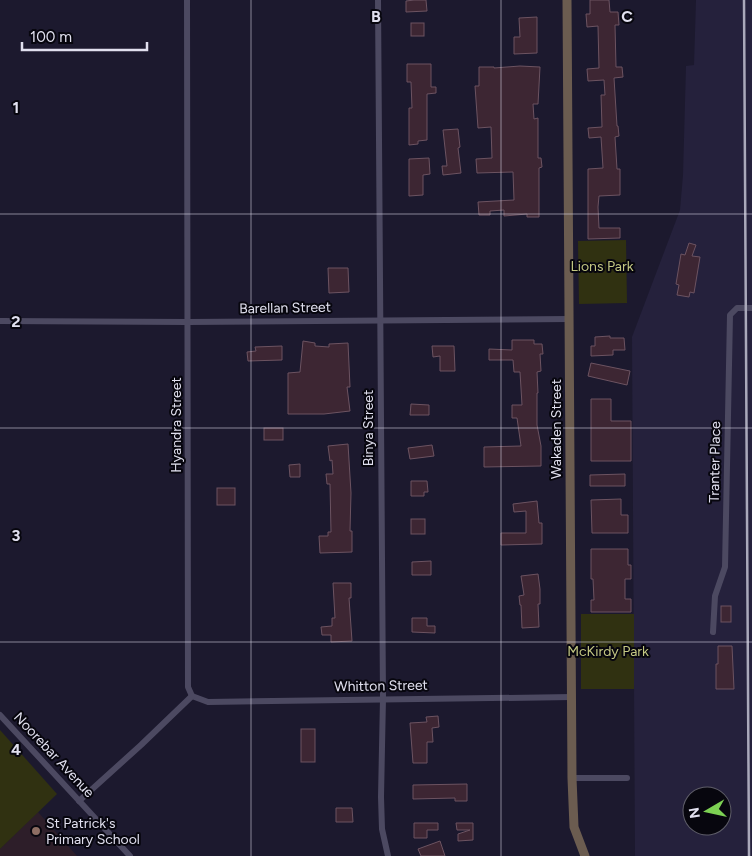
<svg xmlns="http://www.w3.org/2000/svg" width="752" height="856" font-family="Figtree,sans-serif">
  <rect width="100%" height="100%" fill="#1c192e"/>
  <path fill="#25213c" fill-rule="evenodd" d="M696,0h56v856h-117l-3,-519 48,-127 3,-35 3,-109 8,-1zM692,796h30v30h-30z"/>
  <path fill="#2d1e29" d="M38,812l39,44h-77v-7z"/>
  <g fill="#303111">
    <path d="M626,240l1,63 -48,1 -1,-63z"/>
    <rect x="581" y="614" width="53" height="75"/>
    <path d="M0,730l57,64 -57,55z"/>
  </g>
  <g fill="#3d2633" stroke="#6c5361">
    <path d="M414,0h12l1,11 -21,1v-11z"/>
    <path d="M590,0h19l1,12h8l1,13h-4l1,42h6l1,10 -9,1 3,48h1l1,10 -4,1 2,32h3v26l-21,1 -1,11 1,21h21v10l-32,1v-70l15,-1 -2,-31 -12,1 -1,-10 14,-1 -1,-32h4l-1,-15 -16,1 -1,-12 12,-1 -1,-42 -11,1 -1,-13h4z"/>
    <path d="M537,17v36l-23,1v-17h6l-1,-19z"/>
    <rect x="411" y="23" width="13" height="13"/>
    <path d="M407,64h24v23h5v6l-9,1v46l-9,1v3l-9,1v-37h3l-1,-26h-4z"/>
    <path d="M520,66l20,1 -2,37h-5l1,15 4,-1v40h3l1,9 -3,1v49h-12v-3l-23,2v-6l-14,1v4h-11l-1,-13 36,-2 -1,-28 -36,1 -1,-14 16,-1 -1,-31 -13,1 -3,-42h4v-19h15v1z"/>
    <path d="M458,129l2,18 -2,1 3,25 -18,2 -1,-9h5l-4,-36z"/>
    <path d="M429,158l1,16 -7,1v20l-14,1v-37z"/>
    <path d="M689,243l7,2 -4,11 8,1 -6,36 -4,-1 -1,5 -12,-2 2,-10 -3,-1 5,-30 4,1z"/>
    <path d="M328,268h20l1,24 -20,1z"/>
    <path d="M610,336v2h14l1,12h-12v5l-22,1v-10h4v-9z"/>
    <path d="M512,340h22v4h8l1,10h-3l1,17 -4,1 1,21h-1v32l4,21v20l-57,1v-20l37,-1 -4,-28h-5v-13h10l-2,-33h-6l-1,-12h-24v-11l23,1z"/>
    <path d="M303,341l12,2v3l14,1v-3l19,-1 2,44h-3l3,24 -26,3h-36v-41l12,-1z"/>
    <path d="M282,346v14l-34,1 -1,-9 9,-1 -1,-4z"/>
    <path d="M432,346h22l1,25h-15v-15l-7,1z"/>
    <path d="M591,363l39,8 -3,14 -39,-9z"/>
    <path d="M591,399h20v22h20v40h-40z"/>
    <path d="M411,404l18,1v10h-19z"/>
    <rect x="264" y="428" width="19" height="12"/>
    <path d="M348,444l3,49 -1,38h2v21l-32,1 -1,-17h9v-4h3l-1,-48h-3l-1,-10h7l-1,-14 -2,1 -2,-15z"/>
    <path d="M432,445l2,11 -24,3 -2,-11z"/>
    <path d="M300,464v13h-10l-1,-12z"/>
    <path d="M625,474v12h-35v-11z"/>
    <path d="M411,481h16l1,11h-4v4h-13z"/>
    <rect x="217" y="488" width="18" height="17"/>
    <path d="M621,499v16h7v18h-36l-1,-33z"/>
    <path d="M537,501l2,22h3v21l-41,1v-12h25v-22l-12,1 -1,-8z"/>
    <rect x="411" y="519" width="14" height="15"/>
    <path d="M591,549h37v16h3v14h-6v20h6v13h-40v-12h3l-1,-21h-2z"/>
    <path d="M431,561v14h-19v-13z"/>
    <path d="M538,574l2,15v15h-2l1,23 -17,1 -1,-23h-1l-1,-9 5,-1 -3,-19z"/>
    <path d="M333,583h18v15h-2l3,43 -21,1v-7h-9l-1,-8 11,-1v-8h3z"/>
    <rect x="721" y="606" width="10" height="16"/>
    <path d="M412,618h15v8h8v7l-23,-1z"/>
    <path d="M718,646h14l2,43h-18v-25h2z"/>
    <path d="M438,716l1,11 -7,1 1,14h-6v21h-14l-3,-40 17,-1 -1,-5z"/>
    <rect x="301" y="729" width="14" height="33"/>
    <path d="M467,784v17h-12v-3l-42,1v-14z"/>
    <path d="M336,808h16l1,14h-17z"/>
    <path d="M414,823h24v7h-11v8h-13z"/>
    <path d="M456,823h17v17l-15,1v-7l12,-4h-13z"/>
    <path d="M440,841l5,15h-24l-3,-7z"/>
  </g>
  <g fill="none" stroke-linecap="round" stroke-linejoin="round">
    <g stroke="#4c4961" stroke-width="6">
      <path d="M187,0l1,687 4,9"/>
      <path d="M378,0l5,698 -2,99 1,32 6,27"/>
      <path d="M0,321l188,1 382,-3"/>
      <path d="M713,632l2,-36 10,-29 5,-252 7,-7h15"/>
      <path d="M192,696l16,6 364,-5"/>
      <path d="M0,715l130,141"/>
      <path d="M572,778h55"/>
      <path d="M79,801l62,-56 51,-49"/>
    </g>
    <path stroke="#6b5c50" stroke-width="9" d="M567,0l5,778 2,49 11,29"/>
    <path stroke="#aaa9ba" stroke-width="2.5" d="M744,0l5,856"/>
  </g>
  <path fill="none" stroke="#e1e0ef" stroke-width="1" stroke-opacity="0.55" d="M251,0v856M501,0v856M0,214h752M0,428h752M0,642h752"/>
  <circle fill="#8d6e63" stroke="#07060e" stroke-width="2" cx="36" cy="831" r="5"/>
  <g text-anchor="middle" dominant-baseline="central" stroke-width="4" stroke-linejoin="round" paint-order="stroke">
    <g font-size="14" fill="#c4c883" stroke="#07060e">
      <text x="602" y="266">Lions Park</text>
      <text x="608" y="651">McKirdy Park</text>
    </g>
    <g font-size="14" fill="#e1e0ef" stroke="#07060e">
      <text transform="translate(285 308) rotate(-1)">Barellan Street</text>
      <text transform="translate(176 425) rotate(-90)">Hyandra Street</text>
      <text transform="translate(368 428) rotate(-90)">Binya Street</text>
      <text transform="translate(556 429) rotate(-90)">Wakaden Street</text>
      <text transform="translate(715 462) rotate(-89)">Tranter Place</text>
      <text transform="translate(381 686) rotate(-1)">Whitton Street</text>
      <text transform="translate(54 755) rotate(47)">Noorebar Avenue</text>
    </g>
    <g font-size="14" fill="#e1e0ef" stroke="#07060e" text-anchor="start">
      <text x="46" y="823">St Patrick's<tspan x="46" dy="16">Primary School</tspan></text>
    </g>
  </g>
  <g font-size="16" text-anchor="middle" font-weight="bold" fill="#e1e0ef" stroke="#07060e" stroke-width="4" stroke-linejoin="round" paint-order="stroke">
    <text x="376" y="22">B</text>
    <text x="627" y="22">C</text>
    <text x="16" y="113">1</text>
    <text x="16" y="327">2</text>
    <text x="16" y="541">3</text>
    <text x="16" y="755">4</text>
  </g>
  <g transform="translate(707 811) rotate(261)"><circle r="24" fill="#07060e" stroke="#5e5d68"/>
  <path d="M0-4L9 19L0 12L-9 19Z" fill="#7dd154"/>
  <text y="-8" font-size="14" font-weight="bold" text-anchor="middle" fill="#e1e0ef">N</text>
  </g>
  <path d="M22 42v8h125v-8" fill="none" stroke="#e1e0ef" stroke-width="2.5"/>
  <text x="30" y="42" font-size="15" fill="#e1e0ef" stroke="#07060e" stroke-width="4" paint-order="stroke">100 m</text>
</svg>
